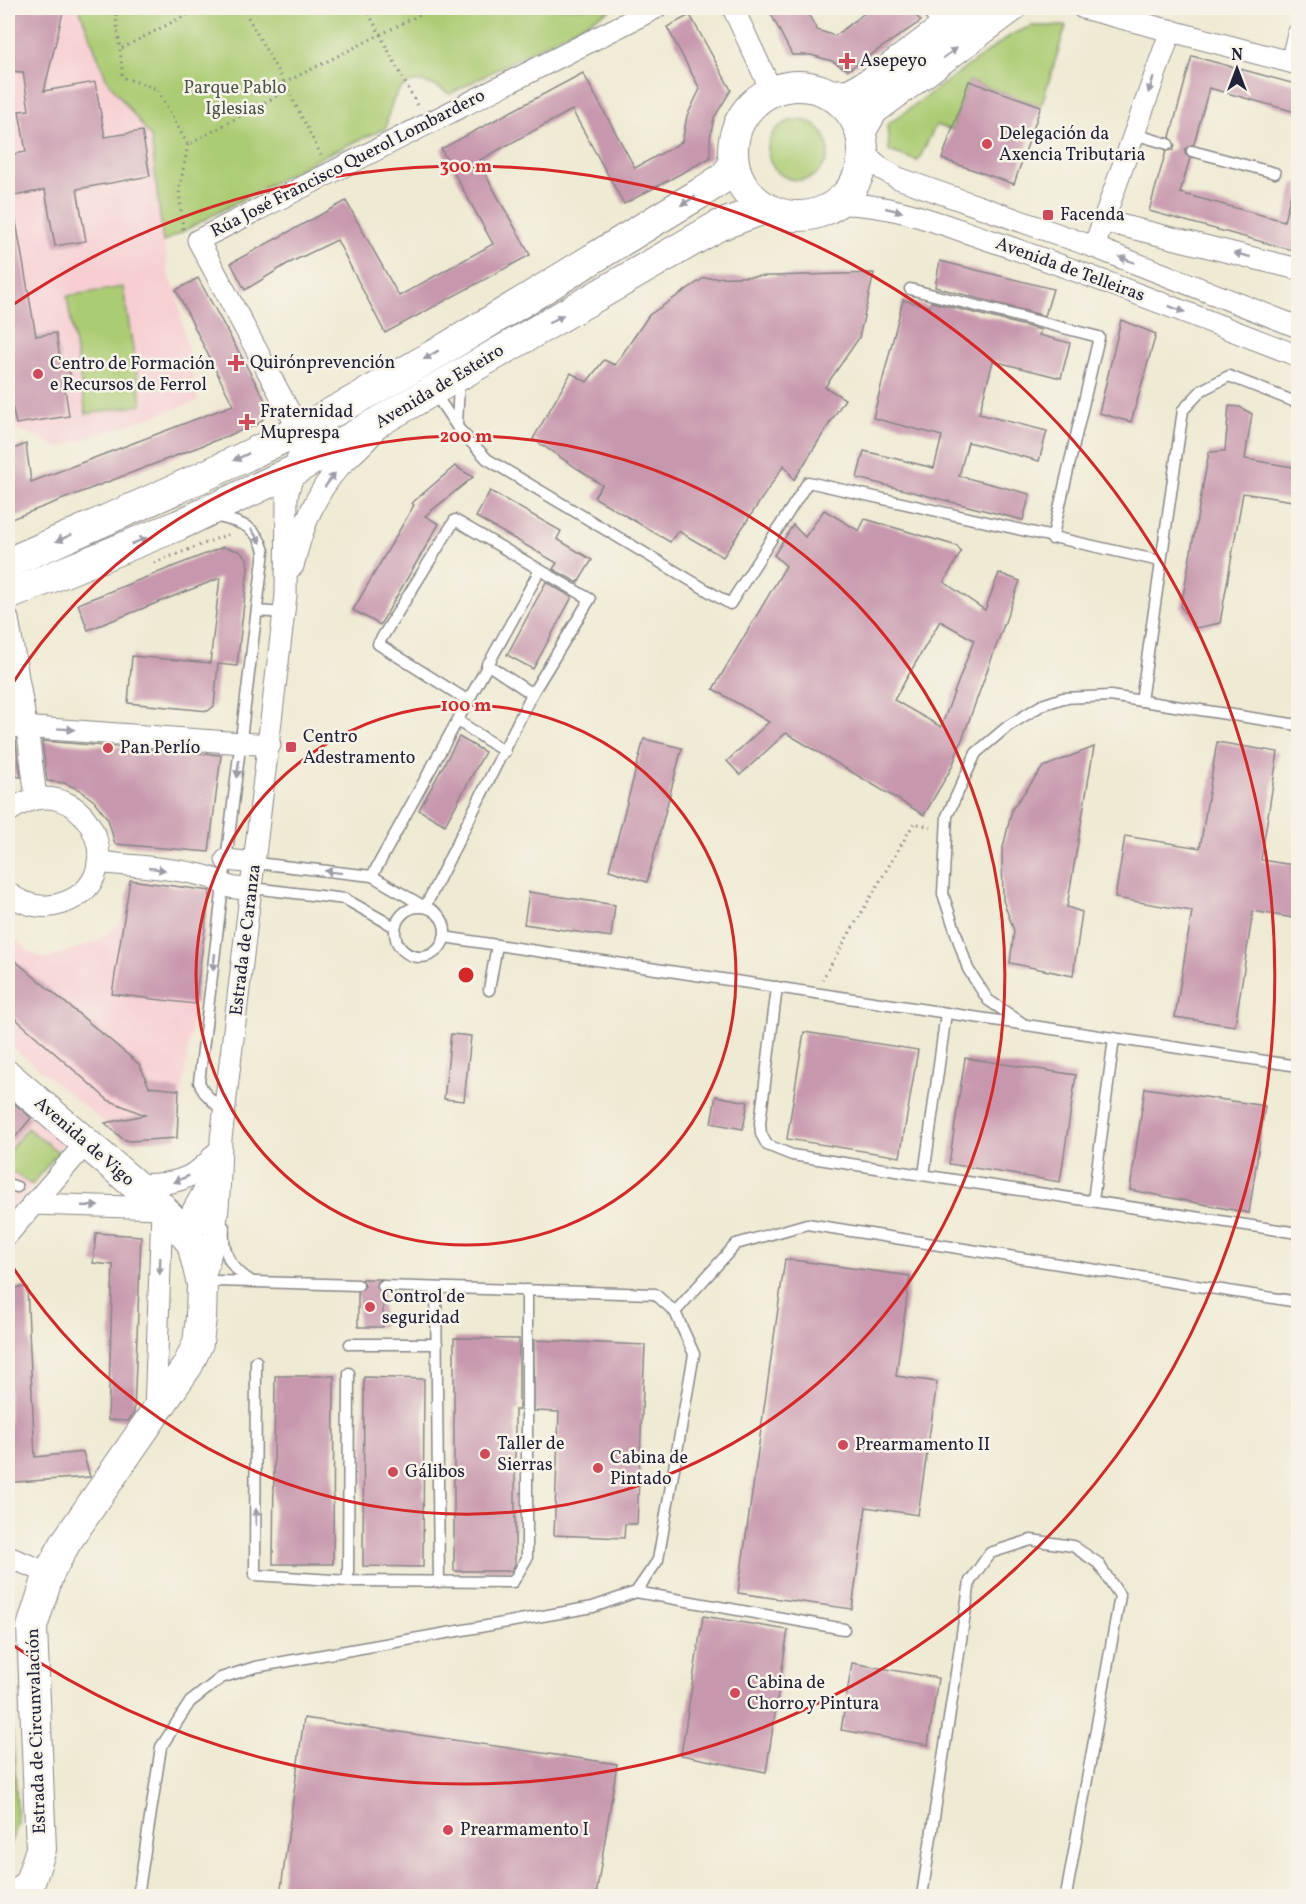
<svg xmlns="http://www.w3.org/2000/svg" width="1306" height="1904" font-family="Vollkorn,serif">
  <rect width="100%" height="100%" fill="#f7f3e8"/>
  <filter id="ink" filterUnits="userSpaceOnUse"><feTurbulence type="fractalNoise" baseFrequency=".0167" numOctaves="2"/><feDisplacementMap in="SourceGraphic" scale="12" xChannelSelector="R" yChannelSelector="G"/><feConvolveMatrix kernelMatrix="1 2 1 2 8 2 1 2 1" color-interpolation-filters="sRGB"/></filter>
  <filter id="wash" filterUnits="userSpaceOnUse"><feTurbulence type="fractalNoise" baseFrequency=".008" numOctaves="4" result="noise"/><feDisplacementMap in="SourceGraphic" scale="24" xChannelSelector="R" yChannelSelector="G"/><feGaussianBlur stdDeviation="1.35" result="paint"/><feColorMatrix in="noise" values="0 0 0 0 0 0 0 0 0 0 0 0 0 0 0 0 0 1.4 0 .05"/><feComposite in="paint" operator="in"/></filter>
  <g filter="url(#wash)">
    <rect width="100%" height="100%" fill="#efead3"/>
    <g fill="#f7cfd3">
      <path d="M8,8h70l29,72 44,57 18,140 7,13 22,111 -139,47 -31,-15 -20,-5z"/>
      <path d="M130,880l80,10 -30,218 -75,15 -97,-79v-101l5,-6 16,15 16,7 51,-17 22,-17 6,-10z"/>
      <path d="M8,1090l58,50 -58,75z"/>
    </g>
    <g fill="#accc73" stroke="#677757" stroke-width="1.5">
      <path d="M79,8h535l-164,86c-40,-26 -58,-9 -64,34l-65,29 -158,85 -12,-105 -44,-57z"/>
      <path d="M1031,26h35l-25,80 -72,-25 -17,49 -16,-5 -18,36 -29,-10 -2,-26 124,-90z"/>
      <circle cx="798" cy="150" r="30"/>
      <path d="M123,287l19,118 -56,9 -19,-118z"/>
      <path d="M27,1128l31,24 -26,33 -24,-16v-17z"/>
      <path d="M8,1662l10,162 -10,24z"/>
    </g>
    <g id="blocks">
      <g fill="#c797ad" fill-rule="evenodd">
        <path d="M8,8h56l-20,83 51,-9 10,55 37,-6 8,45 -73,13 9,52 -31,5 -10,-56 -37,7v-42l18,-3 -7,-41 10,-1 -6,-38 -15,-1z"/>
        <path d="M768,8h37l12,22 18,6 36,-28h38l12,13 -73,49 -16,-9 -21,-6h-19z"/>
        <path d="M690,15l41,75 -17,28 -4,20v20l-86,46 -52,-94 -94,51 52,94 -145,78 -48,-93 -50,24 -42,26 -14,-27 115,-62 53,95 94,-52 -52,-95 142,-76 52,95 47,-26 5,-26 13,-27 -33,-62z"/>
        <path d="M1192,56l107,29v28l-90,-25 -15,56 -9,5v5l5,4 -10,35 104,28 10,-38 5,1v68l-150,-41 17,-60 7,-1 2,-4 -5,-9z"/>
        <path d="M969,81l72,25 -27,78 -72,-25z"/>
        <path d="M15,216l21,120 20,-3 5,33 7,-1 3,16 -7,1 5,34 -53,8 -8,-36v-171z"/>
        <path d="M940,261l113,28 -8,27 -110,-29z"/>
        <path d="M874,273l-15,65 -34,49 20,12 -51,81 -10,-15 -61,92 -45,-26 -8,11 -76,-45 8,-12 -69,-46 38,-66 16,9 17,-22 11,5 34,-50 55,-37z"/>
        <path d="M198,278l66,120 3,11 -4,10 -5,5 -249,96 -1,-69 18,-7 5,38 202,-77 -57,-115z"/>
        <path d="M903,300l27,7 1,-5 110,28 -2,5 31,8 -9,35 -68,-17 -14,53 68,17 -8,30 -71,-19 -9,34 71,18 -7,26 -166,-42 7,-27 70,17 8,-32 -69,-18z"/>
        <path d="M1121,320l35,14 -25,88 -32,-9z"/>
        <path d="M1229,406l11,1 12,7 -7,45 54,9v34l-56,-9 -23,130 -24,5 -15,-21 28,-155 16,-1z"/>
        <path d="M455,466l18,11 -48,39 14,8 -59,101 -27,-15 61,-105 -2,-2z"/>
        <path d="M490,491l71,40 -4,8 35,21 -14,23 -25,-14 4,-6 -81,-46z"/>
        <path d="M824,510l35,21 6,-12 92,27 4,6 -17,30 41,28 14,-37 21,8 -68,186 -28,48 -138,-82 -46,42 -13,-14 42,-39 -56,-33 73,-123 -12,-11 19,-30 12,12zM940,621l34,19 -33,87 -47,-27z"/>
        <path d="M223,547l16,4 8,7 1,10 -11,98 -19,-2 -4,42 -6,5 -80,-8 4,-47 78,7 10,-85 -132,52 -10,-26z"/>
        <path d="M546,582l26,15 -39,72 -26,-14z"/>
        <path d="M459,737l26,15 -40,73 -26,-15z"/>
        <path d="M644,739l38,9 -35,134 -38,-12z"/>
        <path d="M16,741v3l5,33 -13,-2v-31z"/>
        <path d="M42,741l179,14 -12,97 -94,-8 -7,-25 -14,-18 -14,-11 -16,-7 -17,-2z"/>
        <path d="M1217,742l61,10 -17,108 38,6v53l-46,-8 -18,115 -60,-9 17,-106 -77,-13 10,-62 75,12z"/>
        <path d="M1094,747l-27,160 15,5 -9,64 -63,-13 4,-32 -11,-31 -1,-48 10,-43 31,-42z"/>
        <path d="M130,880l80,11 -15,113 -83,-10z"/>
        <path d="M529,892l86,13 -4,32 -87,-13z"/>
        <path d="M8,955l132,110 9,22 30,3 -2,48 -47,3 -7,-2 -18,-16 40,-8 -37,-15 -100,-88z"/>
        <path d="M804,1032l114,18 -18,107 -113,-18z"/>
        <path d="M451,1034l20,2 -7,65 -20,-2z"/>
        <path d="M965,1058l111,17 -16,107 -111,-18z"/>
        <path d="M1145,1088l120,18 -16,107 -119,-23z"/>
        <path d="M716,1096l32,6 -5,27 -32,-6z"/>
        <path d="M8,1098l23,20 -23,28z"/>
        <path d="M96,1233l45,3 -7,177 -6,8 -20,-1 5,-155 -20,-2z"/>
        <path d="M785,1259l125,17 -14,100 41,6 -19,133 -52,-8 -14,102 -114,-16z"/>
        <path d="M362,1279h21l-6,3 -1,4 7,7v34h-25v-35l7,-6z"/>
        <path d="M27,1287l8,170 48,-5 7,25 -75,5 -6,-4 -1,-190z"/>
        <path d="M454,1338l65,1v71h-4v154l-4,7h-57z"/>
        <path d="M534,1340l111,5 -8,179h-12l-1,14 -70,-3 5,-123 -25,-1z"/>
        <path d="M275,1376h59l-1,188h-60z"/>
        <path d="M364,1377l60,2 -1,188 -60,-1z"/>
        <path d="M703,1616l85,14 -22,142 -85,-17z"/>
        <path d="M852,1663l86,15 -10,67 -87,-15z"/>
        <path d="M304,1718l313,46 -21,132h-316z"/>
      </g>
    </g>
  </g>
  <g filter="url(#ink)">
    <use href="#blocks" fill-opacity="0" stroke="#888687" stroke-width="1.5"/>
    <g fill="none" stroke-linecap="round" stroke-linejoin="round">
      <g stroke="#888687" stroke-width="13">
        <g id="lane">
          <path d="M1134,134l34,10"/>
          <path d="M1192,151l83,22"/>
          <path d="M910,289l189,48 -47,202"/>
          <path d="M433,391l25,37 29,31 243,145 78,-122 352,79"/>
          <path d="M457,426l2,-44"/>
          <path d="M214,516c23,6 43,8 50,35l-65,531 5,10 20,21"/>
          <path d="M257,611l27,2"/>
          <path d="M487,664l45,30"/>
          <path d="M1141,701l42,-291 19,-20 27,-14 69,27"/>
          <path d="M458,721l47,31"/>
          <path d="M256,863l116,13 53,31 107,-213 58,-95 -135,-79 -77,124 89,56"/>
          <path d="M372,876l168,-306"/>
          <path d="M253,888l92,11 50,28"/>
          <circle cx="420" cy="932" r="25"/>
          <path d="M444,937l854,129"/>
          <path d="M777,987l-17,136 1,11 6,11 25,10 506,78"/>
          <path d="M489,990l8,-45"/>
          <path d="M1022,1023l-34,-23 -20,-31 -25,-75 4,-78 29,-63 32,-27 34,-21 21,-7 47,-2 188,29"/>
          <path d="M924,1175l22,-162"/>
          <path d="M8,1184l9,3"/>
          <path d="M1093,1201l21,-163"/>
          <path d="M224,1227c-2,26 6,41 27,54"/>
          <path d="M205,1283l12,-2 141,4"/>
          <path d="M383,1286l272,8 20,18 61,-68 71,-20 491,78"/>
          <path d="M436,1288l3,294"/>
          <path d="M350,1344h87"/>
          <path d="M256,1361l-1,214 93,6 165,1 14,-24v-268"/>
          <path d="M348,1581l1,-208"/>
          <path d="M636,1592l208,37"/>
          <path d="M138,1896l23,-149 29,-45 31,-24 34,-11 338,-60 43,-15 22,-32 36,-206 -19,-42"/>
          <path d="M922,1896l48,-315 20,-28 41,-13 42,6 25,17 22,33 -54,300"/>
        </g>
      </g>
      <g stroke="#888687" stroke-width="23">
        <g id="street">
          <path d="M733,8l39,84"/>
          <path d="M932,8l12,18"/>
          <path d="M1083,8l215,56"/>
          <path d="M1291,62l7,-28"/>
          <path d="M863,152l19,17 16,9 196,69 204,80"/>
          <path d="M836,204c55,-2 107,21 159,38 102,35 203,75 303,114"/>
          <path d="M1103,221l195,48"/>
          <path d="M1094,247l77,-217"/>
          <path d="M299,430l-101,-190 458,-232"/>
          <path d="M293,566c9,-37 21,-72 47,-100 11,-11 24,-21 33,-33"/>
          <path d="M8,619l21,123 7,56"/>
          <path d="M8,726l262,19"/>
          <path d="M8,812c73,-54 131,65 55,91 -20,7 -39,2 -55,-10"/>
          <path d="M226,860l30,3"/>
          <path d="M98,862c34,4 70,5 103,13 25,5 20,16 52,13"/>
          <path d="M133,1184c33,2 61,-2 82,-30"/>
          <path d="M214,1200c-9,15 -12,29 -32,30l21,-38 11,-29"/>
          <path d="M32,1204l130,4 -7,205"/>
          <path d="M8,1234l78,-91"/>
          <path d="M202,1283c17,-45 18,-96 19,-144l65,-544 1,-99 14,-50 24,-16"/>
          <path d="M8,1557l41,16"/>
        </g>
      </g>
      <g stroke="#888687" stroke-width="32">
        <g id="secondary">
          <circle cx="798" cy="151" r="65"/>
          <path d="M830,95l19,-1 23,-12 99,-74"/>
          <path d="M860,132l13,-22 138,-102"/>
          <path d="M8,563c98,-43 197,-85 293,-134 136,-71 266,-156 398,-235l24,-16 11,-13"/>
          <path d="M8,595l171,-70 114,-54 425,-245 48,-18"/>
          <path d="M8,1076l154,132 30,35 10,41 -1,33 -3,26 -10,22 -122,177 -17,31 -17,54 9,222 -11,33 -12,14"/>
        </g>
      </g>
      <g stroke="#888687" stroke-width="3" stroke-dasharray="1.5 4.5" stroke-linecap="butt">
        <path d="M116,8c0,24 6,43 6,69l35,12 31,56 100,-55 -45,-82"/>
        <path d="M366,8l52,99"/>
        <path d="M122,48l78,-40"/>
        <path d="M284,83l149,-75"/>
        <path d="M288,90l33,65"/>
        <path d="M183,229l-4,-38 9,-46"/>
        <path d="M154,563l75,-29"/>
        <path d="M822,980l92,-157 18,4"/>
        <path d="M1294,1896l4,-25"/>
      </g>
      <use href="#lane" stroke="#fff" stroke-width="10"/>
      <use href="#street" stroke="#fff" stroke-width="21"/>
      <use href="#secondary" stroke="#fff" stroke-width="30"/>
    </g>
    <defs><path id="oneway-solid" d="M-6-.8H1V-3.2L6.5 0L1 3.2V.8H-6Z" transform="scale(1.5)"/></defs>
    <g fill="#9c9ca7">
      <use href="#oneway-solid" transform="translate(950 53) rotate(-36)"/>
      <use href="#oneway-solid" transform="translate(1151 85) rotate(109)"/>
      <use href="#oneway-solid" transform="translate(688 201) rotate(149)"/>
      <use href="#oneway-solid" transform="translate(894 210) rotate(13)"/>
      <use href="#oneway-solid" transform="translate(1242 255) rotate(-166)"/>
      <use href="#oneway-solid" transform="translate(1127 260) rotate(-159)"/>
      <use href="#oneway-solid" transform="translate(1177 309) rotate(21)"/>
      <use href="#oneway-solid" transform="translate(556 319) rotate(-30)"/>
      <use href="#oneway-solid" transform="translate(431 355) rotate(149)"/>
      <use href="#oneway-solid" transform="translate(241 457) rotate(155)"/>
      <use href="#oneway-solid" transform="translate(330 480) rotate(-53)"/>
      <use href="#oneway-solid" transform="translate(256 536) rotate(55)"/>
      <use href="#oneway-solid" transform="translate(64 538) rotate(156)"/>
      <use href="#oneway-solid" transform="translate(139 541) rotate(-22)"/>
      <use href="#oneway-solid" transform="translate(66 729) rotate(4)"/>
      <use href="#oneway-solid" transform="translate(238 769) rotate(97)"/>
      <use href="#oneway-solid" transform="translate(157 869) rotate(7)"/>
      <use href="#oneway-solid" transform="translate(333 872) rotate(-173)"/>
      <use href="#oneway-solid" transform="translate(214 962) rotate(97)"/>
      <use href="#oneway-solid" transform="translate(181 1179) rotate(158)"/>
      <use href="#oneway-solid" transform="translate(90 1206) rotate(2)"/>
      <use href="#oneway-solid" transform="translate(160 1266) rotate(92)"/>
      <use href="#oneway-solid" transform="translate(256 1517) rotate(-90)"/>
    </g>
  </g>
  <g fill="none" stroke="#d62828" stroke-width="3">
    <circle cx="466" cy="975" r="270"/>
    <path d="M9 689A539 539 0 1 1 9 1261"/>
    <path d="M8 308A809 809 0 1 1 8 1642"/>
  </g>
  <g fill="#d1495b" stroke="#f7f3e8" stroke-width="2">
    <path d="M844 52h6v6h6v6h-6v6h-6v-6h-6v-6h6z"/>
    <circle cx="987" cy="144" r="6"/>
    <rect x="1042" y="209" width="12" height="12" rx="3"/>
    <path d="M233 354h6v6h6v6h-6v6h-6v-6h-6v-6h6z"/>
    <circle cx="38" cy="374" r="6"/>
    <path d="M244 413h6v6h6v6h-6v6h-6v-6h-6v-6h6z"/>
    <rect x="285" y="741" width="12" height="12" rx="3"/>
    <circle cx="108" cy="748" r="6"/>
    <circle cx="370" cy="1307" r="6"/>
    <circle cx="843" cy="1445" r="6"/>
    <circle cx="485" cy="1454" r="6"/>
    <circle cx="598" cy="1468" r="6"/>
    <circle cx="393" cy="1472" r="6"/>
    <circle cx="735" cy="1693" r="6"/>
    <circle cx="448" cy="1830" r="6"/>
  </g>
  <g text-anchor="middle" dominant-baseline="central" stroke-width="5" stroke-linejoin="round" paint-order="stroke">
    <g font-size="18" fill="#22223b" stroke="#f7f3e8" text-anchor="start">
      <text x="860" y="61">Asepeyo</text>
      <text x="999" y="134">Delegación da<tspan x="999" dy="21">Axencia Tributaria</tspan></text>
      <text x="1060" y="215">Facenda</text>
      <text x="250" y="363">Quirónprevención</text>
      <text x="50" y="364">Centro de Formación<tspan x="50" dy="21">e Recursos de Ferrol</tspan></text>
      <text x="260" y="412">Fraternidad<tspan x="260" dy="21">Muprespa</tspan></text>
      <text x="303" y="737">Centro<tspan x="303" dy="21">Adestramento</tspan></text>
      <text x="120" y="748">Pan Perlío</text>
      <text x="382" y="1297">Control de<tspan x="382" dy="21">seguridad</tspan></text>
      <text x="497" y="1444">Taller de<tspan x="497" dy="21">Sierras</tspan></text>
      <text x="855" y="1445">Prearmamento II</text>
      <text x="610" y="1458">Cabina de<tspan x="610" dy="21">Pintado</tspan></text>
      <text x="405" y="1472">Gálibos</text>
      <text x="747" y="1683">Cabina de<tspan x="747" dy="21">Chorro y Pintura</tspan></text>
      <text x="460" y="1830">Prearmamento I</text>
    </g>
    <g font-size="18" fill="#4b554c" stroke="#f7f3e8">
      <text x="235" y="88">Parque Pablo<tspan x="235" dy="21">Iglesias</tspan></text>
    </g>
    <g font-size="18" fill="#22223b" stroke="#f7f3e8">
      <text transform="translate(348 164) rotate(-27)">Rúa José Francisco Querol Lombardero</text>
      <text transform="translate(1070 270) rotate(20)">Avenida de Telleiras</text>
      <text transform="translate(440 387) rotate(-31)">Avenida de Esteiro</text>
      <text transform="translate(246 940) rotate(-83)">Estrada de Caranza</text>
      <text transform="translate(84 1142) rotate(41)">Avenida de Vigo</text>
      <text transform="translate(37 1731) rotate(-92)">Estrada de Circunvalación</text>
    </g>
  </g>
  <circle cx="466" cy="975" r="9" fill="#d62828" stroke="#f7f3e8" stroke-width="3"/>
  <g font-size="18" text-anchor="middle" font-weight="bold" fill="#d62828" stroke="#f7f3e8" stroke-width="5" stroke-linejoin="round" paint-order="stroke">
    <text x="466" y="172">300 m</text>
    <text x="466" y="442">200 m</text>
    <text x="466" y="711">100 m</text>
  </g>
  <rect width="1306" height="1904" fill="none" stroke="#f7f3e8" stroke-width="30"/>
  <g transform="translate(1237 69)" stroke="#f7f3e8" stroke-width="4.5" paint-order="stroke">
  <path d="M0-4.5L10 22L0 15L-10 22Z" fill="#22223b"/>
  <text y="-9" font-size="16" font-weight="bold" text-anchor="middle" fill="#22223b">N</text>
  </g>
</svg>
